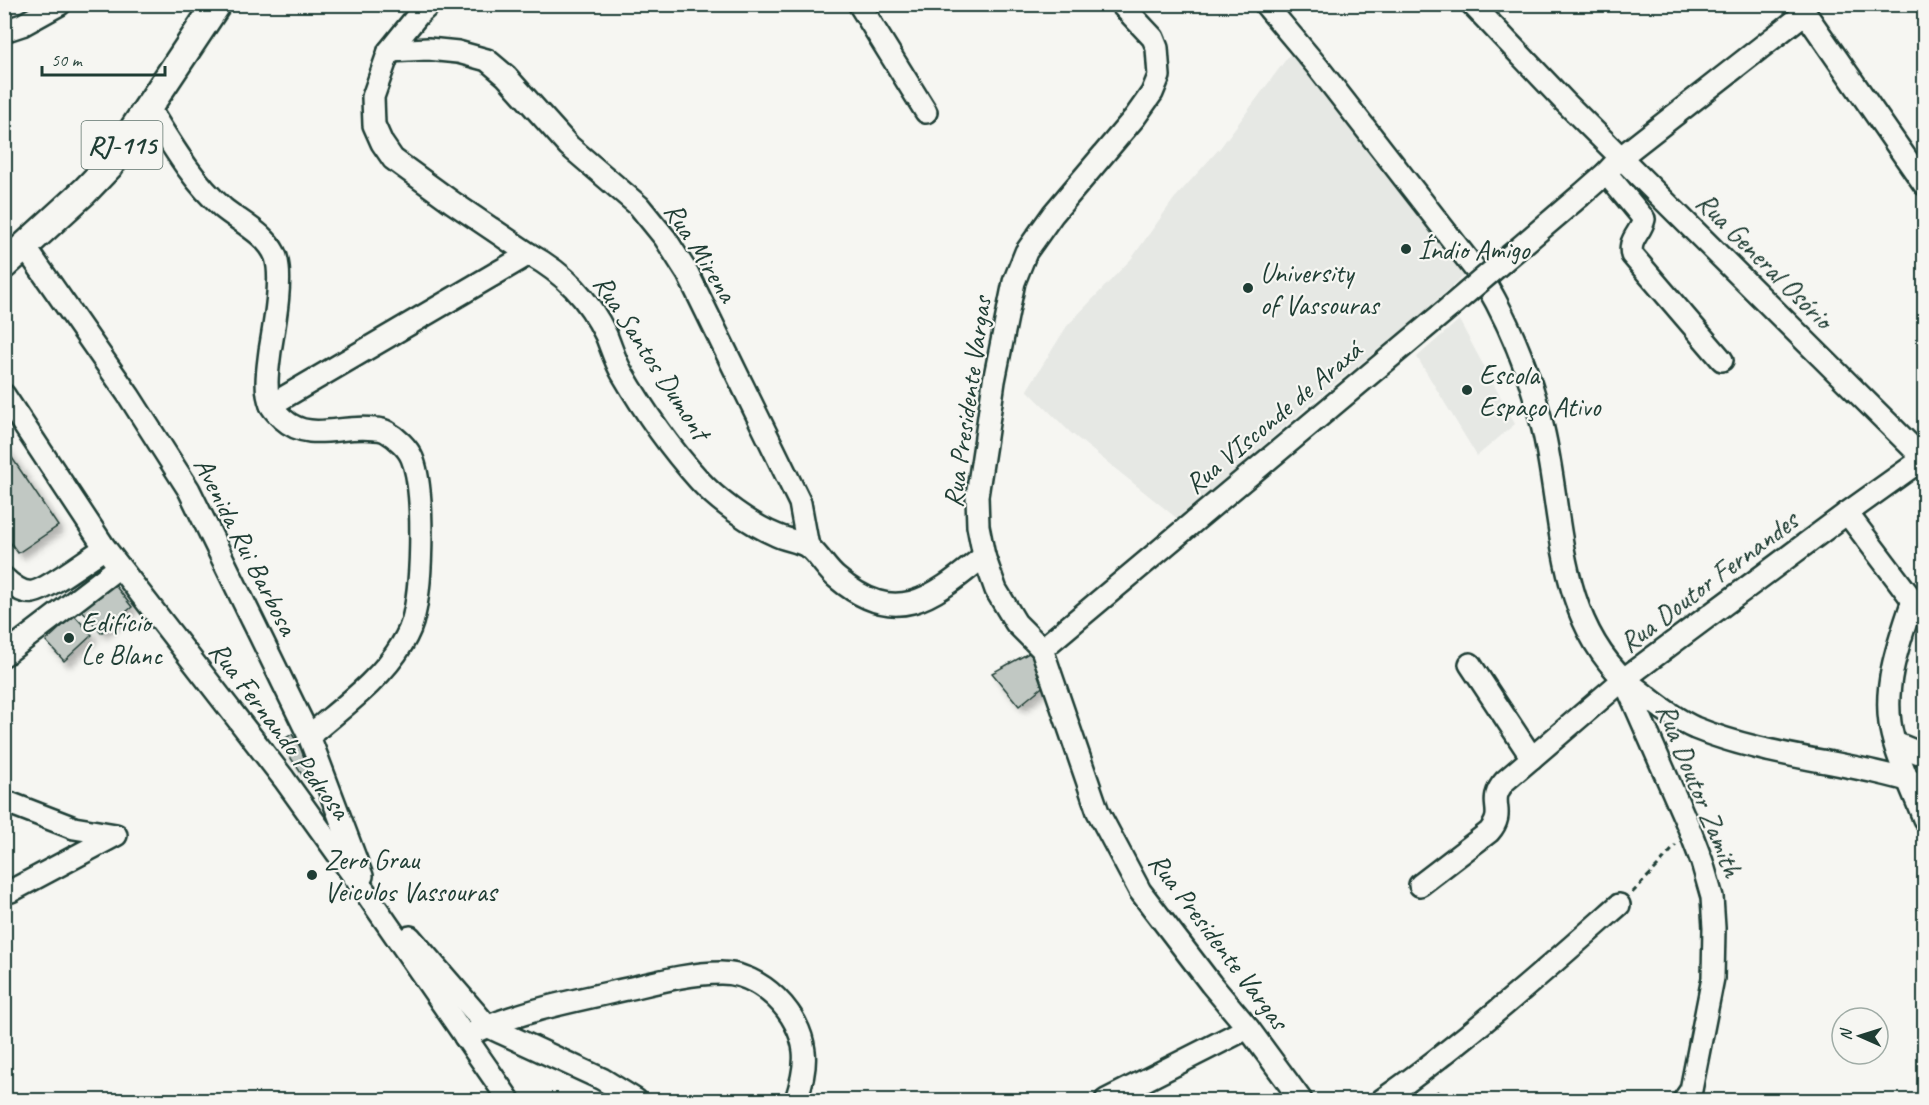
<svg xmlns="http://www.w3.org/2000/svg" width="1929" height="1105" font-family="Caveat,sans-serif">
  <defs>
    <filter id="shadow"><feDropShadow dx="5.5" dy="5.5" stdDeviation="3" flood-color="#0004"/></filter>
  </defs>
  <rect width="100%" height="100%" fill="#f6f6f2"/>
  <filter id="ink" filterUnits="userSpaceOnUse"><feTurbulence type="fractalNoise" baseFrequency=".0167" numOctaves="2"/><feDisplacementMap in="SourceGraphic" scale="12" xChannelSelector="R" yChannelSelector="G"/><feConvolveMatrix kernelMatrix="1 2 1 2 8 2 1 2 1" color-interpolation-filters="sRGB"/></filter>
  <g filter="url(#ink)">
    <g fill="#e6e8e4">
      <path d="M1290,54l109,128 68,91 -51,46 -106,85 -131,116 -108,-87 -44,-43 40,-64 65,-68 42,-59 46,-51z"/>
      <path d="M1459,320l56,104 -38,32 -60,-99z"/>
    </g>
    <g fill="#c1c8c3" stroke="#1f3d34" stroke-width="1.5" filter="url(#shadow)">
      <path d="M4,446l54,80 -40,27 -14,-19z"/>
      <path d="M114,584l18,23 -31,26 -19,-23z"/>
      <path d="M74,615l18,20 -28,26 -18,-20z"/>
      <path d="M1029,653l15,12 2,19 -27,22 -27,-33z"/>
      <path d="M292,734l24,38 -11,7 -25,-37z"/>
      <path d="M1438,1091l8,9h-20z"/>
    </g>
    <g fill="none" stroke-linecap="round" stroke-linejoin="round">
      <g stroke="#1f3d34" stroke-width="26">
        <g id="minor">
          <path d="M430,4l-12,11 -29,36 -16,46 1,28 8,18 11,16 59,43 77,52c36,20 59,44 77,81 5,12 9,26 16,38 21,36 49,76 77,107 19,21 51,44 77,55 10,5 25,6 34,13 10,9 17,22 27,30 60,51 96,19 147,-22"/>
          <path d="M859,4l67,108"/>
          <path d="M1121,4l32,34 4,10 2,28 -7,17 -17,24 -82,97 -27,38 -12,30 -20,99 -9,63 -8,52 1,30 6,30 12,34 20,33 26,26 56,163 42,79 71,93 37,44 53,72"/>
          <path d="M1265,4l52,62 168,216c27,46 46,95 58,147 20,84 13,186 81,250 7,6 15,11 22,17 15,12 31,24 49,32 74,30 155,33 229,57"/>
          <path d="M1472,4l93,98 359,357"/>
          <path d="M1799,4l125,180"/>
          <path d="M4,31l18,-6 38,-21"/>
          <path d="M389,51l39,-2 30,3 29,8 19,16 63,70 70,60 26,32 23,36 112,229 8,44"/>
          <path d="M148,107c22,35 44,74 75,101 17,14 45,27 53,49 7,22 -2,70 -6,94 -2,17 -6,38 1,54 2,5 8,10 12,14 26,24 60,5 91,10 4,0 10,1 13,3 9,5 21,16 25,26 13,31 10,123 2,157 -2,10 -7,21 -12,29 -21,36 -62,65 -93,92"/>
          <path d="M1606,173l38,46c-3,14 -16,20 -12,36l90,105"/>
          <path d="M1581,195l25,-22 15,-16 184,-144"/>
          <path d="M25,247l104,149 60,94 120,246 53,140"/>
          <path d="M4,395l101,153 179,231 84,117 141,204"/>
          <path d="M271,405l258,-151"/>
          <path d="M1847,513l77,102"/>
          <path d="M4,578c7,7 19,16 29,14 14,-2 57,-35 72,-44"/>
          <path d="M1913,600c-13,40 -29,80 -23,123 4,30 23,67 34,96"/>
          <path d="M1042,649l408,-342"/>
          <path d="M4,655l115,-88"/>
          <path d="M1470,664l62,94"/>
          <path d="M1625,682l64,146 13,34 10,35 2,31 -1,50 -22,112 -7,10"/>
          <path d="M1895,743l29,12"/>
          <path d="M4,801l70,27 42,7 -105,56"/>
          <path d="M1420,885l69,-53c19,-22 -4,-29 16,-51l119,-102 223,-166 77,-55"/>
          <path d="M410,937l77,89 115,53 34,21"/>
          <path d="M465,1037c48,-25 108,-36 162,-48 30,-7 63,-16 94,-16 40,0 79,40 83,78 2,17 -3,34 -8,49"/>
          <path d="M1106,1100l142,-72"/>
          <path d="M1382,1100c84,-59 160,-127 237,-195"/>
        </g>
      </g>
      <g stroke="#1f3d34" stroke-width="32">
        <path id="major" d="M4,265l81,-74 24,-25 108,-162"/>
      </g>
      <path stroke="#1f3d34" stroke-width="3" stroke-dasharray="6 4.5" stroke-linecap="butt" d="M1632,893l26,-27 18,-21"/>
      <use href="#minor" stroke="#f6f6f2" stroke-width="21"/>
      <use href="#major" stroke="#f6f6f2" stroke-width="27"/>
      <g stroke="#1f3d34" stroke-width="26" stroke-linecap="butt">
        <path id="minor-bridge" d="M1450,307l131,-112"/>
      </g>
      <use href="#minor-bridge" stroke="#f6f6f2" stroke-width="21"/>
    </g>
  </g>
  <g fill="#1f3d34" stroke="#f6f6f2" stroke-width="2">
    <circle cx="1406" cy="249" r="6"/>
    <circle cx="1248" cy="288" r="6"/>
    <circle cx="1467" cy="390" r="6"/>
    <circle cx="69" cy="638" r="6"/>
    <circle cx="312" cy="875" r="6"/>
  </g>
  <g text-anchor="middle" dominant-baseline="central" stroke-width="4.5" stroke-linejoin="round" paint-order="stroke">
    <rect fill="#f6f6f2" stroke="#60746d" stroke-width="1.5" x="81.5" y="121" width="81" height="48" rx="4.5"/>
    <g font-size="27" font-weight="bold" fill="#1f3d34">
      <text x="122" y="145">RJ-115</text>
    </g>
    <g font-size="28" fill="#1f3d34" stroke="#f6f6f2" text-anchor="start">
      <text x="1418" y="249">Índio Amigo</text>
      <text x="1260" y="272">University<tspan x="1260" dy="32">of Vassouras</tspan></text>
      <text x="1479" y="374">Escola<tspan x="1479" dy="32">Espaço Ativo</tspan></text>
      <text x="81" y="622">Edifício<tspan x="81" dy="32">Le Blanc</tspan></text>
      <text x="324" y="859">Zero Grau<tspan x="324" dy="32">Veiculos Vassouras</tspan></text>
    </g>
    <g font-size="28" fill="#1f3d34" stroke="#f6f6f2">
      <text transform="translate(701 252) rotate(58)">Rua Mirena</text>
      <text transform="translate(1765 260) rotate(45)">Rua General Osório</text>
      <text transform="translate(652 357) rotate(57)">Rua Santos Dumont</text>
      <text transform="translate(967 402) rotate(-82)">Rua Presidente Vargas</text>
      <text transform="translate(1273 417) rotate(-40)">Rua VIsconde de Araxá</text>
      <text transform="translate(246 546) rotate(63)">Avenida Rui Barbosa</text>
      <text transform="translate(1708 581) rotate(-37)">Rua Doutor Fernandes</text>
      <text transform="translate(280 730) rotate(53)">Rua Fernando Pedrosa</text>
      <text transform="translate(1700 790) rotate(68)">Rua Doutor Zamith</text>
      <text transform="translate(1219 941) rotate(53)">Rua Presidente Vargas</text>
    </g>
  </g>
  <rect width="1929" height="1105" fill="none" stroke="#f6f6f2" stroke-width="24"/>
  <rect x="12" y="12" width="1905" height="1081" fill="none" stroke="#1f3d34" stroke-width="2" filter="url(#ink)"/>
  <g transform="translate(1860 1036) rotate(273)"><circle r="28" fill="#f6f6f2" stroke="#a0aca6" stroke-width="1.5"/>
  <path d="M0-4.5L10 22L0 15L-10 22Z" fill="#1f3d34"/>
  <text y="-9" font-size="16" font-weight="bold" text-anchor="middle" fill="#1f3d34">N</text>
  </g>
  <path d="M42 66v9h123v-9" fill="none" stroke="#1f3d34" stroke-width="3"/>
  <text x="51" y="66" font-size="18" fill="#1f3d34" stroke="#f6f6f2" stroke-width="4.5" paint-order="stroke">50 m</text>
</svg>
